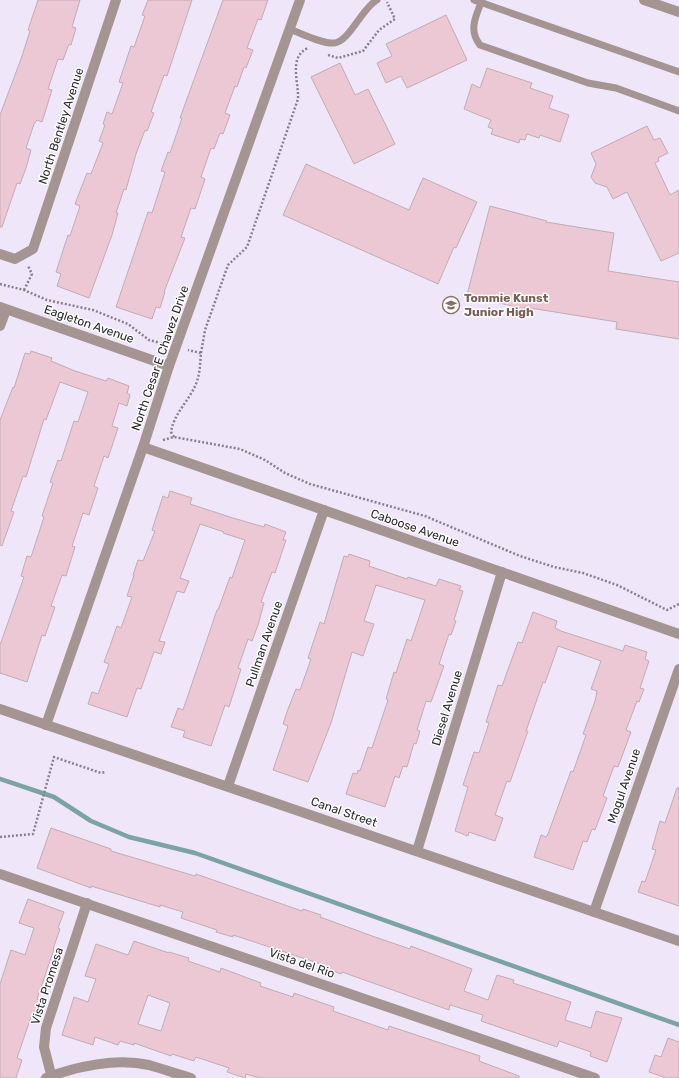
<svg xmlns="http://www.w3.org/2000/svg" width="679" height="1078" font-family="Rubik,sans-serif">
  <rect width="100%" height="100%" fill="#efe7f9"/>
  <g fill="none" stroke-linecap="round" stroke-linejoin="round">
    <path stroke="#7ca3a3" stroke-width="4.5" d="M0,779l54,18 37,24 38,16 66,16 484,172"/>
  </g>
  <g fill="#ecc8d4" stroke="#c1acb3" fill-rule="evenodd">
    <path d="M38,0h42l-8,27 4,1 -5,17 -2,-1 -6,16 -5,-1 -10,30 4,1 -10,32 -5,-2 -3,4 -8,24 5,2 -5,18 -6,16 -3,-1 -15,44h-2v-112l21,-56 9,-28 -2,-1z"/>
    <path d="M148,0h44l-25,76 -3,-1 -13,37 3,1 -7,18 -2,-1 -9,24 -10,36 -2,-1 -8,24h2l-6,22 -23,63 -32,-12 4,-12 -5,-2 12,-37 2,1 10,-30 -5,-2 12,-31 4,1 12,-31 -4,-2 6,-16 -2,-1 4,-12 5,2 11,-31 -4,-1 12,-36 3,1 11,-31 -3,-1z"/>
    <path d="M223,0h45l-7,20 -3,-1 -11,29 6,2 -7,18 -2,-1 -7,20 -2,-1 -10,27 5,2 -7,19 -3,-1 -6,16 -3,-1 -10,29 4,2 -10,30 -4,-1 -10,29 4,1 -21,54h1l-5,16 -4,-1 -4,12 -36,-12 32,-95 4,1 13,-41 -4,-1 7,-19 2,1 12,-35h-2z"/>
    <path d="M446,15l21,45 -60,28 -6,-12 -15,7 -9,-20 15,-7 -6,-12z"/>
    <path d="M340,63l15,32 13,-6 27,55 -41,20 -43,-87z"/>
    <path d="M487,68l45,15 -2,5 23,8 -4,12 20,7 -9,27 -20,-7 -1,3 -12,-4 -2,6 -5,-1 -1,4 -28,-9 2,-5 -5,-2 3,-7 -27,-11 8,-25 8,4z"/>
    <path d="M647,126l7,14 6,-2 8,15 -10,5 1,3 -4,2 15,32 9,-5v63l-18,8 -34,-69 -14,7 -6,-12 -12,-4 -4,-6 5,-13 -5,-11z"/>
    <path d="M306,164l103,46 14,-32 54,24 -21,46 -2,-1 -16,37 -155,-69z"/>
    <path d="M490,206l57,15 -1,1 68,11 -6,38 71,11v57l-63,-10 1,-7 -93,-15v2l-57,-14z"/>
    <path d="M31,351l21,7 -1,3 24,10 31,10 2,-3 21,8 -2,7 3,2 -3,11 -8,-3 -7,23 6,2 -10,30 -4,-2 -10,30 4,2 -9,27 -6,-2 -11,33 3,1 -9,29 -4,-1 -11,31 4,1 -10,29 -3,-1 -15,47 -27,-9v-28l24,-68 -3,-1 6,-20 4,1 13,-40 -2,-1 11,-33 -3,-1 8,-22 3,1 13,-40 4,1 10,-30 -28,-10 -14,38 -2,-1 -18,58 -3,-1 -12,35 3,1 -12,34 -2,-1v-125l13,-33 1,1 11,-35 5,1z"/>
    <path d="M170,491l22,7 -2,6 43,14 31,9 1,-3 21,8 -3,8h3l-11,33 -3,-1 -11,30 3,1 -6,22 -6,16 -4,-2 -10,29 3,1 -12,38 -4,-2 -14,41 -28,-9 2,-6 -14,-4 7,-19 5,2 34,-100h1l12,-33 2,1 13,-38 -22,-7 1,-1 -24,-8 -20,54 9,3 -5,12 -7,-2 -18,50 6,1 -4,12 -7,-2 -13,37 -4,-1 -10,29 -39,-13 4,-12 6,2 11,-30 -5,-2 6,-16 7,-20 4,2 11,-31 -5,-1 7,-21h-1l5,-15 5,1 12,-30 -3,-1 11,-34 5,2z"/>
    <path d="M349,554l21,7 -1,5 38,13 1,-2 28,9 3,-7 22,7 -2,4 4,1 -9,29 2,1 -5,14 -2,-1 -10,30 5,2 -13,36 -5,-1 -9,29 3,1 -4,13 -2,-1 -7,24 -4,-1 -4,12 -4,-2 -10,31 -39,-13 7,-21 4,1 1,-4 2,1 8,-24 4,1 16,-48 -2,-1 8,-27 2,1 11,-34 4,2 14,-41 -49,-15 -12,36 10,3 -11,32 -11,-4 -21,71 -23,59 -35,-12 15,-44 -5,-2 5,-15 8,-20 4,1 11,-31 -3,-1 12,-36 4,2 20,-68 4,1z"/>
    <path d="M533,612l24,9 -2,7 6,3 62,20 2,-6 22,7 -2,7 4,2 -9,27 4,1 -5,13 -2,-1 -11,29 5,2 -13,35 -4,-1 -11,30 4,2 -12,32 -3,-1 -5,13 -4,-1 -10,29 -39,-13 7,-22 5,2 2,-3 23,-63 2,1 13,-37 -3,-1 12,-33 2,-10 -6,-2 10,-28 -17,-6 -26,-9 -13,37 -2,-1 -17,49h2l-18,51 -3,-1 -12,34 8,3 -8,23 -26,-9 -1,4 -13,-5 13,-44 -5,-2 11,-33 5,1 10,-30 -3,-1 12,-37 4,1 16,-44 4,1z"/>
    <path d="M677,788h2v118l-41,-14 4,-11 3,1 11,-32 -4,-1 8,-28 5,2z"/>
    <path d="M51,828l60,21v2l84,25 1,-2 106,37 1,-2 18,6 -1,2 55,20 35,12 1,-3 61,23 -8,22 24,9 9,-25 17,5 -1,3 58,19 -6,18 26,8 5,-17 26,7 -15,44 -17,-6 1,-4 -32,-11 -2,6 -76,-26 2,-6 -33,-10 -1,5 -107,-38 -1,2 -18,-7 1,-2 -91,-30v2l-17,-5 1,-2 -36,-12 2,-6 -23,-7v2l-69,-21v2l-54,-20z"/>
    <path d="M28,899l36,13 -6,16 2,1 -7,20h1l-17,50 3,1 -5,18 -4,-1 -14,41 5,2 -6,18h-16v-94l11,-34 14,5 9,-27 -15,-5z"/>
    <path d="M134,941l35,12v-1l20,6 -1,3 32,11 1,-4 40,15 -1,3 33,11 1,-4 14,5 26,9 -1,4 55,19 1,-4 91,30 -1,5 40,15v2h-259l-14,-4 -1,4 -18,-6 2,-4 -33,-11 -2,4 -22,-7 -1,2 -37,-13v2l-14,-4 -2,4 -23,-8 -2,8 -31,-10 12,-38 14,5 8,-23 -11,-3 11,-32 32,11zM148,995l22,8 -9,28 -23,-7z"/>
    <path d="M668,1038l11,4v36h-13l-17,-6 6,-17 6,2z"/>
  </g>
  <g fill="none" stroke-linecap="round" stroke-linejoin="round">
    <g stroke="#86818c" stroke-width="2.5" stroke-dasharray="2 2" stroke-linecap="butt">
      <path d="M328,55l10,3 25,-7 16,-21 16,-11 -8,-17"/>
      <path d="M0,284l24,6 23,10 46,10 35,14 21,16 15,4"/>
      <path d="M24,290l8,-16 -4,-8"/>
      <path d="M201,353l4,-23 23,-65 19,-18 51,-148c1,-17 -10,-42 10,-51"/>
      <path d="M174,437l-3,-5c3,-19 18,-31 25,-48 4,-10 4,-20 5,-31l-13,-3"/>
      <path d="M163,440l11,-3 66,12 25,11 20,13 25,11 115,32 95,40 34,11 29,6 34,12 50,25 12,-6"/>
      <path d="M0,837l33,-3 21,-77 47,16 5,-1"/>
    </g>
    <g stroke="#a49492" stroke-width="7">
      <path d="M474,0l205,72"/>
      <path d="M482,0c-6,16 -14,30 -2,45l108,38 28,5 63,23"/>
      <path d="M289,29c12,4 33,15 45,14 15,-1 28,-35 43,-43"/>
    </g>
    <g stroke="#a49492" stroke-width="10">
      <path d="M644,0l35,12"/>
      <path d="M0,254l15,5 18,-10 83,-249"/>
      <path d="M0,307l169,59"/>
      <path d="M0,326l6,-16"/>
      <path d="M143,447l536,187"/>
      <path d="M0,709l679,232"/>
      <path d="M46,725l97,-278 26,-81 131,-366"/>
      <path d="M228,786l96,-276"/>
      <path d="M417,851l85,-279"/>
      <path d="M0,874l595,204"/>
      <path d="M594,912l85,-243"/>
      <path d="M46,1078c31,-12 70,-20 103,-13 14,4 28,9 42,13"/>
      <path d="M52,1078l-8,-31 2,-19 41,-125"/>
    </g>
  </g>
  <defs>
    <g id="school-ring" transform="scale(0.9)"><circle r="9.5" fill="#fff" stroke="#8d6e63" stroke-width="1.5"/><path d="M0-5L7-2L0 1L-7-2ZM-4 1L0 2.5L4 1V4Q0 6-4 4Z" fill="#8d6e63"/></g>
  </defs>
  <g fill-rule="evenodd">
    <use href="#school-ring" x="451" y="305"/>
  </g>
  <g text-anchor="middle" dominant-baseline="central" stroke-width="3" stroke-linejoin="round" paint-order="stroke">
    <g font-size="12" fill="#2c292f" stroke="#fff">
      <text transform="translate(61 126) rotate(-72)">North Bentley Avenue</text>
      <text transform="translate(89 324) rotate(19)">Eagleton Avenue</text>
      <text transform="translate(160 358) rotate(-71)">North Cesar E Chavez Drive</text>
      <text transform="translate(415 528) rotate(19)">Caboose Avenue</text>
      <text transform="translate(264 644) rotate(-71)">Pullman Avenue</text>
      <text transform="translate(447 708) rotate(-73)">Diesel Avenue</text>
      <text transform="translate(624 786) rotate(-71)">Mogul Avenue</text>
      <text transform="translate(344 812) rotate(19)">Canal Street</text>
      <text transform="translate(302 963) rotate(19)">Vista del Rio</text>
      <text transform="translate(47 986) rotate(-72)">Vista Promesa</text>
    </g>
    <g font-size="12" font-weight="bold" fill="#785e54" stroke="#fff" text-anchor="start">
      <text x="464" y="298">Tommie Kunst<tspan x="464" dy="14">Junior High</tspan></text>
    </g>
  </g>
</svg>
